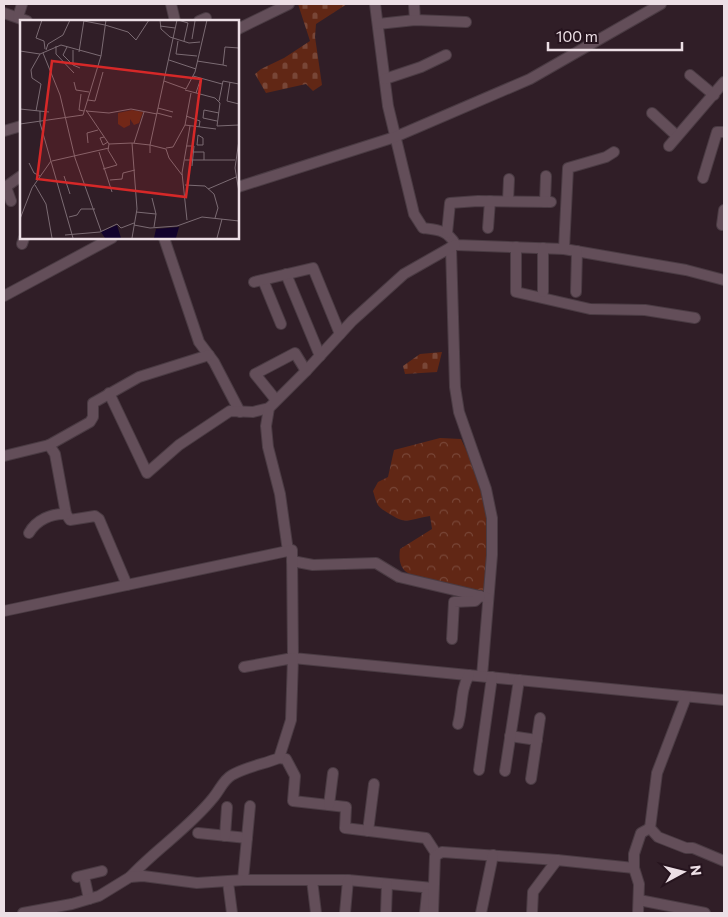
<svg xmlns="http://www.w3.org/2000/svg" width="728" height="917" font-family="Commissioner,sans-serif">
  <defs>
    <pattern id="forest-crowns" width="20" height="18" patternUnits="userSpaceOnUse" patternTransform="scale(1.25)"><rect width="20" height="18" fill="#612715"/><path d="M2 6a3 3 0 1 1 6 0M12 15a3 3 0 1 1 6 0" fill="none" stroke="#784637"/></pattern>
    <pattern id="cemetery-stones" width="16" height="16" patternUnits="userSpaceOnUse" patternTransform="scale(1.25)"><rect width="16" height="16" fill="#612715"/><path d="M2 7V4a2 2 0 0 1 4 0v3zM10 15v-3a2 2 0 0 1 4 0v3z" fill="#784637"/></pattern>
  </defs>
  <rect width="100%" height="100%" fill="#301e27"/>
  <path fill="url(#forest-crowns)" d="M440,438l21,1c30,62 31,88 23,155 -20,-5 -64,-10 -79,-23 -6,-6 -6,-15 -5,-22l32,-20 -2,-13c-22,3 -22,10 -42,-3 -12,-7 -11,-9 -15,-22l5,-9 10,-5 6,-27z"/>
  <g fill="url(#cemetery-stones)">
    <path d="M298,4h49l-31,20 -1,13 7,48 -9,6 -7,-7 -40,9 -11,-19 6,-5 23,-11 26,-17z"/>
    <path d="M442,352l-5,20 -32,2 -2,-8 17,-12z"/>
  </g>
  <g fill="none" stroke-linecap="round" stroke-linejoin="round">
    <g stroke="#4a3b43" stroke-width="12">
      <g id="minor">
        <path d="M171,4l4,17"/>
        <path d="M375,4l13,102 26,108 9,14c16,2 24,2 33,17l108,4 122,21 38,10"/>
        <path d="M414,4l1,16"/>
        <path d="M4,13l23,8"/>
        <path d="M18,17l4,-13"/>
        <path d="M199,21l7,-3"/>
        <path d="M378,24l37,-4 51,2"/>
        <path d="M238,29l51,-25"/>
        <path d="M690,75l24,20"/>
        <path d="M385,79l36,-12 25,-12"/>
        <path d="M652,113l25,23"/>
        <path d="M4,131l17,-5"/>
        <path d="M669,146l55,-64"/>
        <path d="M703,178l14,-46h7"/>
        <path d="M6,187l5,14"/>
        <path d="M238,187l157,-50 135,-58 131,-75"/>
        <path d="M4,188l17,-12"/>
        <path d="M508,201l1,-22"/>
        <path d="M545,202l1,-26"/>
        <path d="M722,225l2,-15"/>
        <path d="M488,228l2,-27"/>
        <path d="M447,233l3,-30 28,-2 73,1"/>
        <path d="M164,238l35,104 15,20 26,50"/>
        <path d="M22,244l2,-6"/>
        <path d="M451,247l4,140 4,25 27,77 6,29v37l-10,121"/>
        <path d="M516,247v45l74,17 55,1 50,8"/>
        <path d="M564,249l4,-81 38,-11 8,-5"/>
        <path d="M286,274l34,82"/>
        <path d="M263,280l18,44"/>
        <path d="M254,282l59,-14 27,66"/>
        <path d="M543,292v-44"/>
        <path d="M576,292l1,-41"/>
        <path d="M4,296l108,-58"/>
        <path d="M109,393l38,80 32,-28 51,-34 23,1 16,-4"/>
        <path d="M276,400l-21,-26 40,-21 11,18"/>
        <path d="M49,445l6,9 11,60 4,6 25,-4 4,3 28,66"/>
        <path d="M4,456l45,-11 41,-23 3,-5v-14l46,-26 70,-22"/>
        <path d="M29,533c7,-13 23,-20 37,-19"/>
        <path d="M288,551l-8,-57 -12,-47 -2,-21 3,-18 37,-37 46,-50 52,-47 51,-29"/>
        <path d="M292,561l21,4 63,-2 23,14 89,21"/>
        <path d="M4,611l288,-61 1,108 431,42"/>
        <path d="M452,639l2,-37 21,-1 5,-5"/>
        <path d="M686,697l-29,76 -7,55 8,9 28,11h7l31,13"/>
        <path d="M458,724c5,-18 2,-33 11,-49"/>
        <path d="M510,736l27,4"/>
        <path d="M279,758l7,1 9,17 -2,25 53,6 -1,21 81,10 11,17"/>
        <path d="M479,770l13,-93"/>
        <path d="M505,771l14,-91"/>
        <path d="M531,779l9,-61"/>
        <path d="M329,805l4,-32"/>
        <path d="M368,831l6,-47"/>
        <path d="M198,833l49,5"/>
        <path d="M225,836l2,-29"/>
        <path d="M84,876l5,23"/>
        <path d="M77,877l25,-6"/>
        <path d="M130,877c26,-28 59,-49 83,-79 7,-8 10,-18 19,-23 14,-8 32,-11 47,-17l12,-38 2,-62 -49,9"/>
        <path d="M243,880l7,-74"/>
        <path d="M312,880l4,33"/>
        <path d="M228,882l4,31"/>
        <path d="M639,900l66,13"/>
        <path d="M23,913l49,-9 27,-8 31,-19 13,-1 54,7 46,-3h105l85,8"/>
        <path d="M345,913l3,-33"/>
        <path d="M386,913l1,-29"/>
        <path d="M425,913l2,-19"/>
        <path d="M433,913l2,-57 7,-4 115,8 77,8"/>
        <path d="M481,913l12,-58"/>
        <path d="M532,913l1,-21 24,-32"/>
        <path d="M638,913l1,-29 -5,-16v-14l7,-21 9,-5"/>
      </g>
    </g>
    <use href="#minor" stroke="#634e59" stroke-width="10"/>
  </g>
  <g transform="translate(20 20)">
    <rect width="219" height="219" fill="#301e27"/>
    <path d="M112,90l11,2 -4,11 -5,2 -4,-6v6l-6,3 -6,-4v-11z" fill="#612715"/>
    <path d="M97,205l4,13h-16l-4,-6zM159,207l-3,11h-22l2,-9z" fill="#12022c"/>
    <path fill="none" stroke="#7b6b73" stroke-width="1" d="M22,0l-6,18 8,3 1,8M140,0l1,9 9,8 19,6 11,-1M158,0l10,3 -4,18M64,1l21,4M85,5l23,7 8,8 13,-20M140,6l15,2M172,19l3,-18M158,21l-2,13 21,2M36,26v8l18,19M47,27l-4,8 10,10M26,30l2,-6 15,-9 7,-15M53,30v15l7,3M0,31l20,3 21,-9 40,11M59,32l5,-32M23,33l17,42 15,63 26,73M149,40l27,9M177,41l26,4M207,46l-4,-1 2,-18 14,1M173,56l29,8M144,61l22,8 9,-17 12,-52M54,62l2,8 13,2M210,62l-3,19 12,3M165,70l30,8 5,5 -3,23 22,-1M171,73l-6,32 31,4M176,73l5,-15M61,74l-2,16 5,1M68,80l7,1 8,-29M199,81l4,-20 16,3M138,88l15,4M0,89l29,3M66,90l23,34 23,-1M16,91l5,-27 -9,-6 -1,-8 9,-16M20,91v12l33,115M66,91l23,2 22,-4 26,5M137,93l15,4M166,96l14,5 -1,6M197,101l-14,-3 1,-8 15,3M0,104l63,-9 18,-59 5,-36M178,115l5,3v7h-6zM84,117l-4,1 3,7 5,-3M219,120l-4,28 4,24M68,123l-1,-10 11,-3M114,123l10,-31M166,126h8l-2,20M146,128l7,-1 12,-22M79,132l13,40M173,132h11v8M130,133v-8l16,4 3,9 13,17M165,140h50M32,141l57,-13M9,143l5,10 6,3M83,149l14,-4 -9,-15 1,-6M44,156l6,18M90,160l12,-1 1,-6 12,-3M15,165l11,19 6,34M165,165l20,1 9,8 4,14 -3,10M188,169l28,-12M132,178l4,16 -2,13M116,192l20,2M49,197l8,-2 4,-6h14M0,199l12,-31 19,-27M167,200l-5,-47 8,-47M114,205l16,3 27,-2 25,-9 37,4M45,215l35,-3 17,-8 4,4 13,-5M112,218l5,-29 -5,-66 18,2 27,-125M197,218l5,-19"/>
    <path fill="#d62828" fill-opacity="0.15" stroke="#d62828" stroke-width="2.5" d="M32,41l149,18 -15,118 -149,-18z"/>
    <rect width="219" height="219" fill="none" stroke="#ecdfe5" stroke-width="2.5"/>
  </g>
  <rect width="728" height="917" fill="none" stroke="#ecdfe5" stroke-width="10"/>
  <g transform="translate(683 872) rotate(83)" stroke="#26141e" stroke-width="4" paint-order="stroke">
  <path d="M0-4L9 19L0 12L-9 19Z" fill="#ecdfe5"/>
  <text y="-8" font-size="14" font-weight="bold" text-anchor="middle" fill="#ecdfe5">N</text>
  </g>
  <path d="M548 42v8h134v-8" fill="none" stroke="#ecdfe5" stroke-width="2.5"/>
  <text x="556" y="42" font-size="15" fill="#ecdfe5" stroke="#26141e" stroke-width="4" paint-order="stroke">100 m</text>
</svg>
